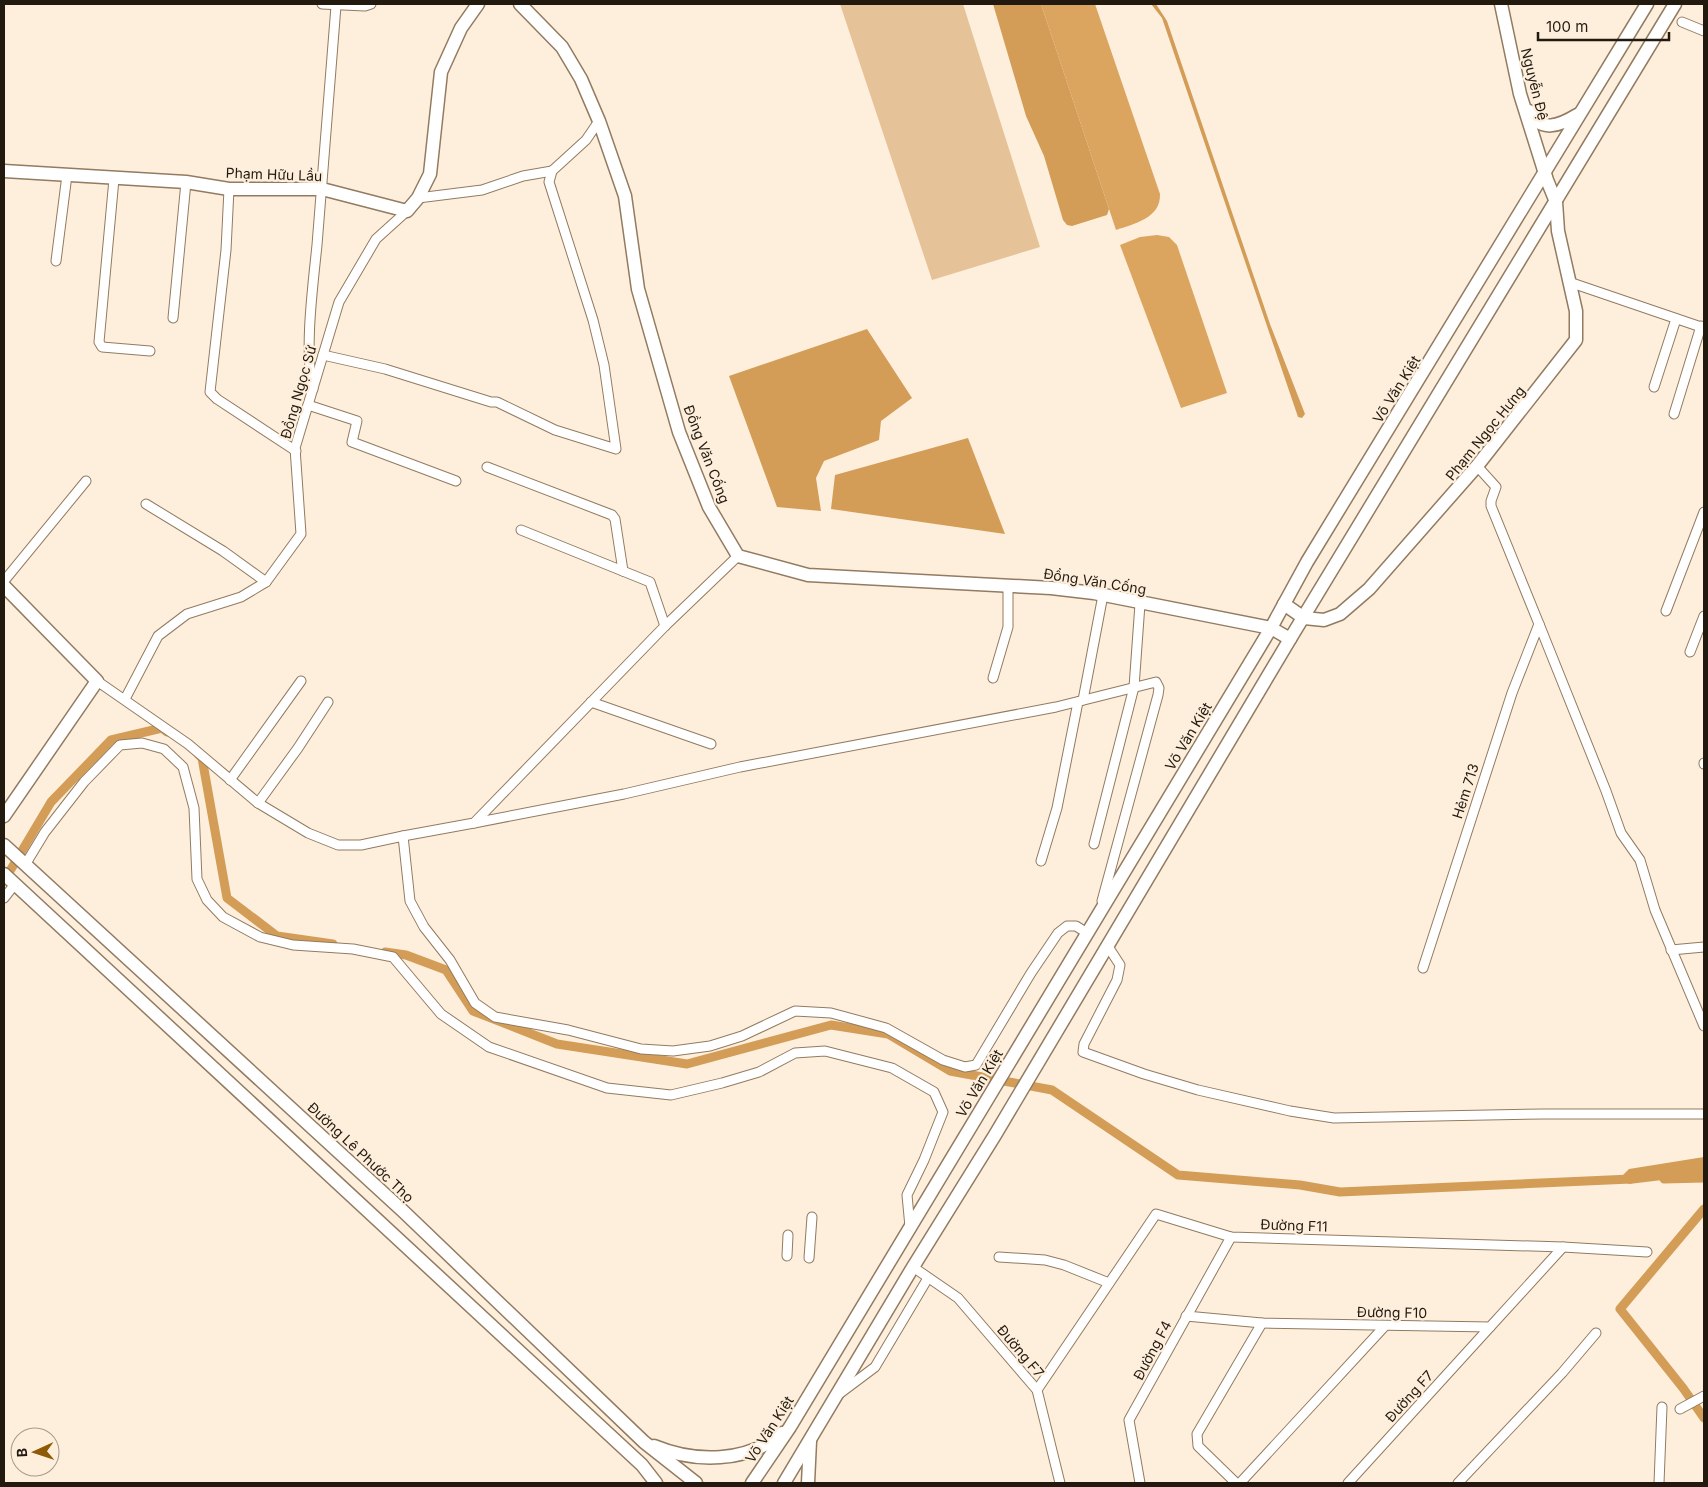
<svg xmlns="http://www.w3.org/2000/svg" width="1708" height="1487" font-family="Inter,sans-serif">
  <rect width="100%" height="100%" fill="#feefdd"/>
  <path fill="#e5c297" d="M840,4h123l77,243 -108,33z"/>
  <g fill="#dba55f">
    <path d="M1041,4h54l65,190c1,24 -26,30 -44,36z"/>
    <path d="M1157,235l12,2 8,8 50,148 -46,15 -61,-163 20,-8z"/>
  </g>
  <g fill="#d39d57">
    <path d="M993,4h48l68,205 -2,6 -35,11 -5,-1 -4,-5 -19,-64 -18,-40z"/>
    <path d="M1151,4h5l11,17 103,303 35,90 -3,4 -4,-1 -136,-399z"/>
    <path d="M867,329l45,69 -31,23 -2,19 -55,21 -8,17 5,33 -44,-4 -48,-131z"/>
    <path d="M968,438l37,96 -174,-25 4,-34z"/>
    <path d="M1704,1157v18l-75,9 -10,-5 10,-10z"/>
  </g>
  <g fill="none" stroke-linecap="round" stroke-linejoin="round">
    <g stroke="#d39d57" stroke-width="9">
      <path d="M198,754l4,4 25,140 50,38 56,8"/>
      <path d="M4,881l47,-79 60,-62 51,-12 5,4"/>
      <path d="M385,952l21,3 40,15 27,41 84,33 130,20 144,-39 57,9 62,37 102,19 126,85 122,10 40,7 291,-13"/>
      <path d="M1664,1179l40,-1"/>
      <path d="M1704,1209l-84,100 63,79 21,30"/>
    </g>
    <g stroke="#927b60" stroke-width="11">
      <g id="street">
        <path d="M322,4l43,2 6,-2"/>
        <path d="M1682,22l22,9"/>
        <path d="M114,179l-15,163 3,5 48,4"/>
        <path d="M229,189l-3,61 -16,142 7,7 79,52"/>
        <path d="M418,198l64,-8 41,-14 29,-5"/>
        <path d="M56,261l11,-86"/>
        <path d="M1569,282l135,46"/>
        <path d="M173,318l13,-136"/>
        <path d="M323,355l62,14 106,33h6l58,28 61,19 -12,-84 -11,-45 -44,-138 3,-11 34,-31 13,-19"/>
        <path d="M1654,387l22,-68"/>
        <path d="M313,389c-9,-38 0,-104 4,-144 7,-80 13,-160 19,-239"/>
        <path d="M308,405l49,16 -5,21 104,39"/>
        <path d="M1674,414l27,-88"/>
        <path d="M487,467l125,48 3,4 8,52"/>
        <path d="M146,504l77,47 43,31"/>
        <path d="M521,530l129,52 15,44"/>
        <path d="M4,581l82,-100"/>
        <path d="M1666,611l38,-99"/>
        <path d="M1539,624l67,167 15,42 19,27 15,50 49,116"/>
        <path d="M1690,652l14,-36"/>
        <path d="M993,678l15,-51v-41"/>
        <path d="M97,681l91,63 70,59 50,30 30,12h23l42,-9 7,65 14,26 26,33 25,43 20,14 73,13 73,19 32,2 37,-5 32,-10 53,-25 36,2 55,15 57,32 22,7 11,-2 55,-92 27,-40 9,-7h9l11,7"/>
        <path d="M125,699l33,-63 29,-22 54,-17 25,-15 35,-48 -6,-86 44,-146 37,-63 31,-28"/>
        <path d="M1083,700l20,-105"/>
        <path d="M591,702l120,42"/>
        <path d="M1704,764v-1"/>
        <path d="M230,780l71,-99"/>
        <path d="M258,803l40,-55 30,-46"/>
        <path d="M474,823l150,-29 116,-27 316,-60 100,-25 3,6 -1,7 -56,206"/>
        <path d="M403,836l71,-13 191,-197 73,-70"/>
        <path d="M1094,844l40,-157 6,-83"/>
        <path d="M1041,861l16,-53 21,-106"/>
        <path d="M25,865l20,-33 39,-50 36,-37 22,-2 22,6 19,18 11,41 3,71 10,21 16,17 37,20 33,8 60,4 40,8 48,57 48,33 118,41 64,7 51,-12 37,-11 36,-19 30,-2 67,17 42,24 9,20 -19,48 -17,35 3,32"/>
        <path d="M4,898l11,-14"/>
        <path d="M1107,945l13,20 -3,15 -33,64 -1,8 61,22 54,16 92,21 44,7 209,-4h161"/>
        <path d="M1671,950l33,-3"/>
        <path d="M1423,968l89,-275 27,-69 -48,-118v-5l5,-14 -19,-21"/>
        <path d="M787,1256l1,-21"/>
        <path d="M999,1257l46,3 19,5 45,18"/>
        <path d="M809,1258l3,-41"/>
        <path d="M913,1267l45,31 79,92 23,93"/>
        <path d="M1186,1316l76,7 228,4 73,-80"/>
        <path d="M1037,1390l119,-176 75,23 332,10 84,5"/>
        <path d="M839,1394l36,-27 53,-89"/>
        <path d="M1680,1409l24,-13"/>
        <path d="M1140,1483l-11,-63 102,-183"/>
        <path d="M1236,1483l-38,-37 -1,-12 65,-111"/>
        <path d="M1240,1483l144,-156"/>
        <path d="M1348,1483l142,-156"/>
        <path d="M1458,1483l104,-110 34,-40"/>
        <path d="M1659,1483l3,-76"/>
      </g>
    </g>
    <g stroke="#927b60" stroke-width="15">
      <g id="secondary">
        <path d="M520,4l42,43 19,32 18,42 26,75 13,93 41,143 30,75 29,49 70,19 243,13 43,5 177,35 19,11"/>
        <path d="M1529,111c12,22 30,15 48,4"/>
        <path d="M4,171l182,11 43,7h93l85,22 11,-13 12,-24 11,-102 20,-44 17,-24"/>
        <path d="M4,586l93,95 -93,135"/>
        <path d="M1284,604l20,14 20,2 16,-6 29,-25 108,-123 99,-126v-29l-18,-80 -2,-29 -9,-22 -27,-86 -19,-90"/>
        <path d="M4,845l400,367 240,230 52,41"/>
        <path d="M4,874l638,591 14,18"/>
        <path d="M654,1446c41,17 93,17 128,-13"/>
        <path d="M752,1483l38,-56 481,-799 36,-66 340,-558"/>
        <path d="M784,1483l129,-216 82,-132 295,-496 385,-635"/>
        <path d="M808,1483l2,-42"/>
      </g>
    </g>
    <use href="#street" stroke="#fff" stroke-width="9"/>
    <use href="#secondary" stroke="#fff" stroke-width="12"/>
  </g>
  <g text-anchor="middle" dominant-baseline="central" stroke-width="4.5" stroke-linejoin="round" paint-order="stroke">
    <g font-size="14" fill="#231a0f" stroke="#feefdd">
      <text transform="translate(1535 84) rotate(76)">Nguyễn Đệ</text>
      <text transform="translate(274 174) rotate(2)">Phạm Hữu Lầu</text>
      <text transform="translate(1396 389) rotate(-58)">Võ Văn Kiệt</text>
      <text transform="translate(298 392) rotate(-74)">Đồng Ngọc Sứ</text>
      <text transform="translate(1485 433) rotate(-51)">Phạm Ngọc Hưng</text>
      <text transform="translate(707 454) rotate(69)">Đồng Văn Cống</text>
      <text transform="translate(1095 581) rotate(9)">Đồng Văn Cống</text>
      <text transform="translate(1188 736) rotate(-59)">Võ Văn Kiệt</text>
      <text transform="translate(1465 791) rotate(-72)">Hẻm 713</text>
      <text transform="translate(979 1083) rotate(-59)">Võ Văn Kiệt</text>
      <text transform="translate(361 1152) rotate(43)">Đường Lê Phước Thọ</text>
      <text transform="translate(1294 1225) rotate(2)">Đường F11</text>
      <text transform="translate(1392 1312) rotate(1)">Đường F10</text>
      <text transform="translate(1152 1350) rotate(-62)">Đường F4</text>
      <text transform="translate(1021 1351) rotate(50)">Đường F7</text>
      <text transform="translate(1409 1396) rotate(-48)">Đường F7</text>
      <text transform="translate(769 1429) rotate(-57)">Võ Văn Kiệt</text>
    </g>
  </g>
  <rect width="1708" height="1487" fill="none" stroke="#231a0f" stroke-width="10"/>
  <g transform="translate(35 1452) rotate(267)"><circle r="24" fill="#feefdd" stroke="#a69a8b"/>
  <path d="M0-4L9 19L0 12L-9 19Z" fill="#8d5b06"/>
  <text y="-8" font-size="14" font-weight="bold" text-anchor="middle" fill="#231a0f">B</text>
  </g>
  <path d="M1538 32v8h131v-8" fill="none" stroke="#231a0f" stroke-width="2.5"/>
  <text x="1546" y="32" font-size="15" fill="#231a0f" stroke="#feefdd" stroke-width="4" paint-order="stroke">100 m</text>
</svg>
